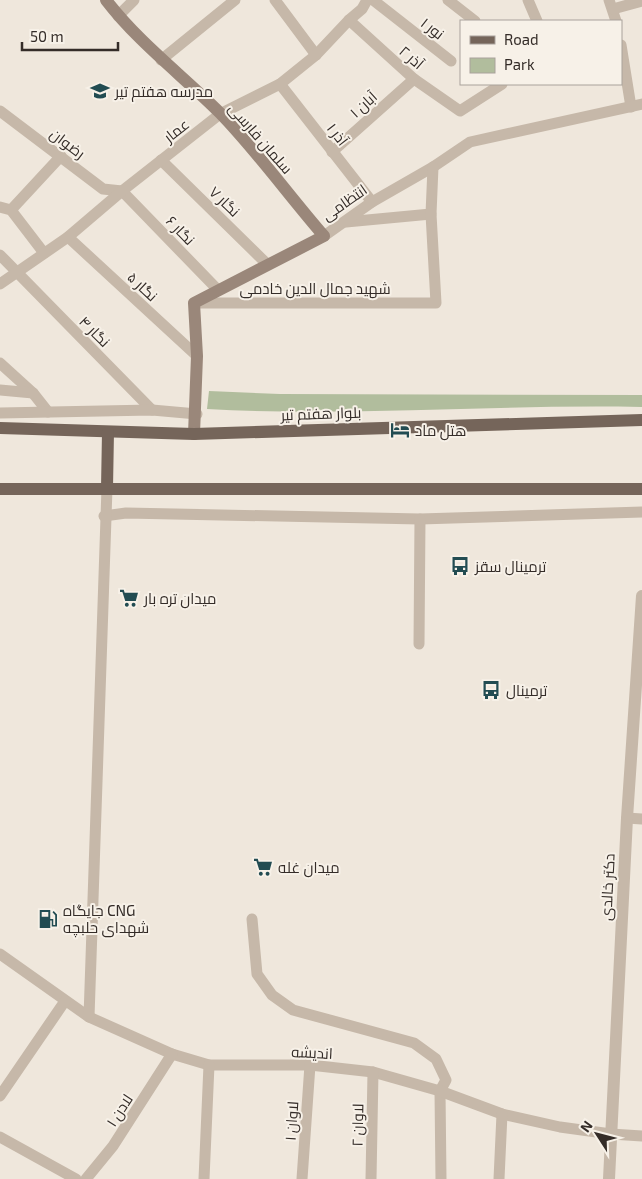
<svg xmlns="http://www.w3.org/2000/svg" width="642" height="1179" font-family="'Exo 2',Cairo,sans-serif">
  <rect width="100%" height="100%" fill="#efe7dc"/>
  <path fill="#b1bd9d" d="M209,391l71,3 362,1v12c-145,-3 -290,10 -435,2z"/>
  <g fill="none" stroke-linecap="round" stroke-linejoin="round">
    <g stroke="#c6b8a9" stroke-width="11">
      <path d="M275,0l41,55"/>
      <path d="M373,0l78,61"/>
      <path d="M448,0l27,21"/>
      <path d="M528,0l9,21"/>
      <path d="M609,0l7,21"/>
      <path d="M613,9l29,-8"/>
      <path d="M118,16l16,-16"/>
      <path d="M349,20l65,59 46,32 42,-27"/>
      <path d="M621,45l10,62"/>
      <path d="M161,60l74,-60"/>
      <path d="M280,84l92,118"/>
      <path d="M0,111l103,78 19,2 96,99"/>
      <path d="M332,152l82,-73"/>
      <path d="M161,160l106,104"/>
      <path d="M0,207l11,3 33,43"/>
      <path d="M11,210l50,-54"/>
      <path d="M346,222l85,-8"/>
      <path d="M324,236l48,-34 61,-35 37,-25 172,-38"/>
      <path d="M68,237l129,119"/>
      <path d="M0,255l152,155"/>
      <path d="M0,284l68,-47 54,-46 98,-77 60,-30 36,-29 33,-35 13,-11 5,-9"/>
      <path d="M194,303h242l-5,-89 2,-47"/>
      <path d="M0,363l33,30 15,19"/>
      <path d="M0,390l33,3"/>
      <path d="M0,413l152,-3 45,4"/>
      <path d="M104,516l22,-3 294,6 222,-7"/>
      <path d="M419,644l1,-125"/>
      <path d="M627,818l15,1"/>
      <path d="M252,919l5,55 15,21 21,15 121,33 22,16 10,21 -6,11 1,88"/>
      <path d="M0,954l89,63 83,37 37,11h101l63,7 67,19 62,23 58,13 51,7 31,2"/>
      <path d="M89,1017l18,-529"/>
      <path d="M0,1096l65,-95"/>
      <path d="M0,1137l76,42"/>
      <path d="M86,1179l27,-33 59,-92"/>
      <path d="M204,1179l5,-114"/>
      <path d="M302,1179l8,-114"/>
      <path d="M371,1179l2,-107"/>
      <path d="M499,1179l3,-65"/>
    </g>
    <path stroke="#c6b8a9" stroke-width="12" d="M609,1179l18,-361 15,-222"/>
    <path stroke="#9a877a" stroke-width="12" d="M106,0c33,43 76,75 114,113 36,37 70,84 104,123l-130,67 3,53 -3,78"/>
    <g stroke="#75655a" stroke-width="12">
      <path d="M0,428l194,6 448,-14"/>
      <path d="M107,488l1,-56"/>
      <path d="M0,489h642"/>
    </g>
  </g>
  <defs>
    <g id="school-bare" transform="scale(1.5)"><path d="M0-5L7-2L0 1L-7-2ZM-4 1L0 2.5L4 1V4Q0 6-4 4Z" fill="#224c52" stroke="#f7f1e8" stroke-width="2.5" paint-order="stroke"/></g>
    <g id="hotel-bare" transform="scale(1.5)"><path d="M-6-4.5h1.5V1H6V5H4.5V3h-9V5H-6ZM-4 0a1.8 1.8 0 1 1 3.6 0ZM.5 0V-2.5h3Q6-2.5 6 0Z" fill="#224c52" stroke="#f7f1e8" stroke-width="2.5" paint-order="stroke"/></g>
    <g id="bus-bare" transform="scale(1.5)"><path d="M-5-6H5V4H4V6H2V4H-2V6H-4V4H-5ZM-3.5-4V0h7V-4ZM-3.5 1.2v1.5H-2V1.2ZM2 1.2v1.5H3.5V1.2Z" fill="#224c52" stroke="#f7f1e8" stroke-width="2.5" paint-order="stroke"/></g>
    <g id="supermarket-bare" transform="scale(1.5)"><path d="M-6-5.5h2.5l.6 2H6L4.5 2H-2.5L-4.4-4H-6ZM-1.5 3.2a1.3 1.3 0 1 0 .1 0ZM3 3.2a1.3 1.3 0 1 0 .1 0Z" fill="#224c52" stroke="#f7f1e8" stroke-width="2.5" paint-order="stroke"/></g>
    <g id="fuel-bare" transform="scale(1.5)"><path d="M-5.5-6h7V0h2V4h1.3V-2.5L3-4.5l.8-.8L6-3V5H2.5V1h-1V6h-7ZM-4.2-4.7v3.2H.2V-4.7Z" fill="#224c52" stroke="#f7f1e8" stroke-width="2.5" paint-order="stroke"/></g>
  </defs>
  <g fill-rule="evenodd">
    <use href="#school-bare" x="100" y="91"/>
    <use href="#hotel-bare" x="400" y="430"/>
    <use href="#bus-bare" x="460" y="566"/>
    <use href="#supermarket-bare" x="129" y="598"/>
    <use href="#bus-bare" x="491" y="690"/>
    <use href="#supermarket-bare" x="263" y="867"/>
    <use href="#fuel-bare" x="48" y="919"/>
  </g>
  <g text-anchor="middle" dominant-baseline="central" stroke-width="4" stroke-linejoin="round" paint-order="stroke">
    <g font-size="15" fill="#342c28" stroke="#f7f1e8">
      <text transform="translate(433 28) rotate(38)">نور ۱</text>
      <text transform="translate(412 57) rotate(41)">آذر ۲</text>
      <text transform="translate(363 104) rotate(-42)">آبان ۱</text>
      <text transform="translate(176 130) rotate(-38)">عمار</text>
      <text transform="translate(338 134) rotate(52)">آذر ۱</text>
      <text transform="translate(261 138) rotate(49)">سلمان فارسی</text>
      <text transform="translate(68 143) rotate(37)">رضوان</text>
      <text transform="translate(225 201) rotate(44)">نگار ۷</text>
      <text transform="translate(344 202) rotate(-35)">انتظامی</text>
      <text transform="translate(181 230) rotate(46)">نگار ۶</text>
      <text transform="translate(143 286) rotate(43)">نگار ۵</text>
      <text x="315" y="288">شهید جمال الدین خادمی</text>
      <text transform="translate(95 331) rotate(45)">نگار ۴</text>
      <text transform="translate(321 413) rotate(-2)">بلوار هفتم تیر</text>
      <text transform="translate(607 887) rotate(-87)">دکتر خالدی</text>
      <text transform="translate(312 1052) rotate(3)">اندیشه</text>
      <text transform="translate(119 1110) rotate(-57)">لادن ۱</text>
      <text transform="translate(291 1121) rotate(-86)">لاوان ۱</text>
      <text transform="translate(357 1125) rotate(-89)">لاوان ۲</text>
    </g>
    <g font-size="15" fill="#342c28" stroke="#f7f1e8" text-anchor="start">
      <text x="115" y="91">مدرسه هفتم تیر</text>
      <text x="415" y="430">هتل ماد</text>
      <text x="475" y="566">ترمینال سقز</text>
      <text x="144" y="598">میدان تره بار</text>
      <text x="506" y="690">ترمینال</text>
      <text x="278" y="867">میدان غله</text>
      <text x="63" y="910">جایگاه CNG<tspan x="63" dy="17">شهدای حلبچه</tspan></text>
    </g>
  </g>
  <rect x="460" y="20" width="162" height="65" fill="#f7f1e8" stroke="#a9a29b"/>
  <rect x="470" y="36" width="25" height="8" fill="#75655a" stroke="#a9a29b"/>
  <text x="504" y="45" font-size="15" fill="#342c28">Road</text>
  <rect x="470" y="58" width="25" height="15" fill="#b1bd9d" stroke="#a9a29b"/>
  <text x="504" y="70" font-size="15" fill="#342c28">Park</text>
  <g transform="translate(597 1134) rotate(306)" stroke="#f7f1e8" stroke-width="4" paint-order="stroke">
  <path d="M0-4L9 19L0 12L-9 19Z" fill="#342c28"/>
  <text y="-8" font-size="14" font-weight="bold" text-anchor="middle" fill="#342c28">N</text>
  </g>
  <path d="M22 42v8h96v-8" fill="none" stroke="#342c28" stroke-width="2.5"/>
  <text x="30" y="42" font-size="15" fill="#342c28" stroke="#f7f1e8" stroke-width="4" paint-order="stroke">50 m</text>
</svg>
